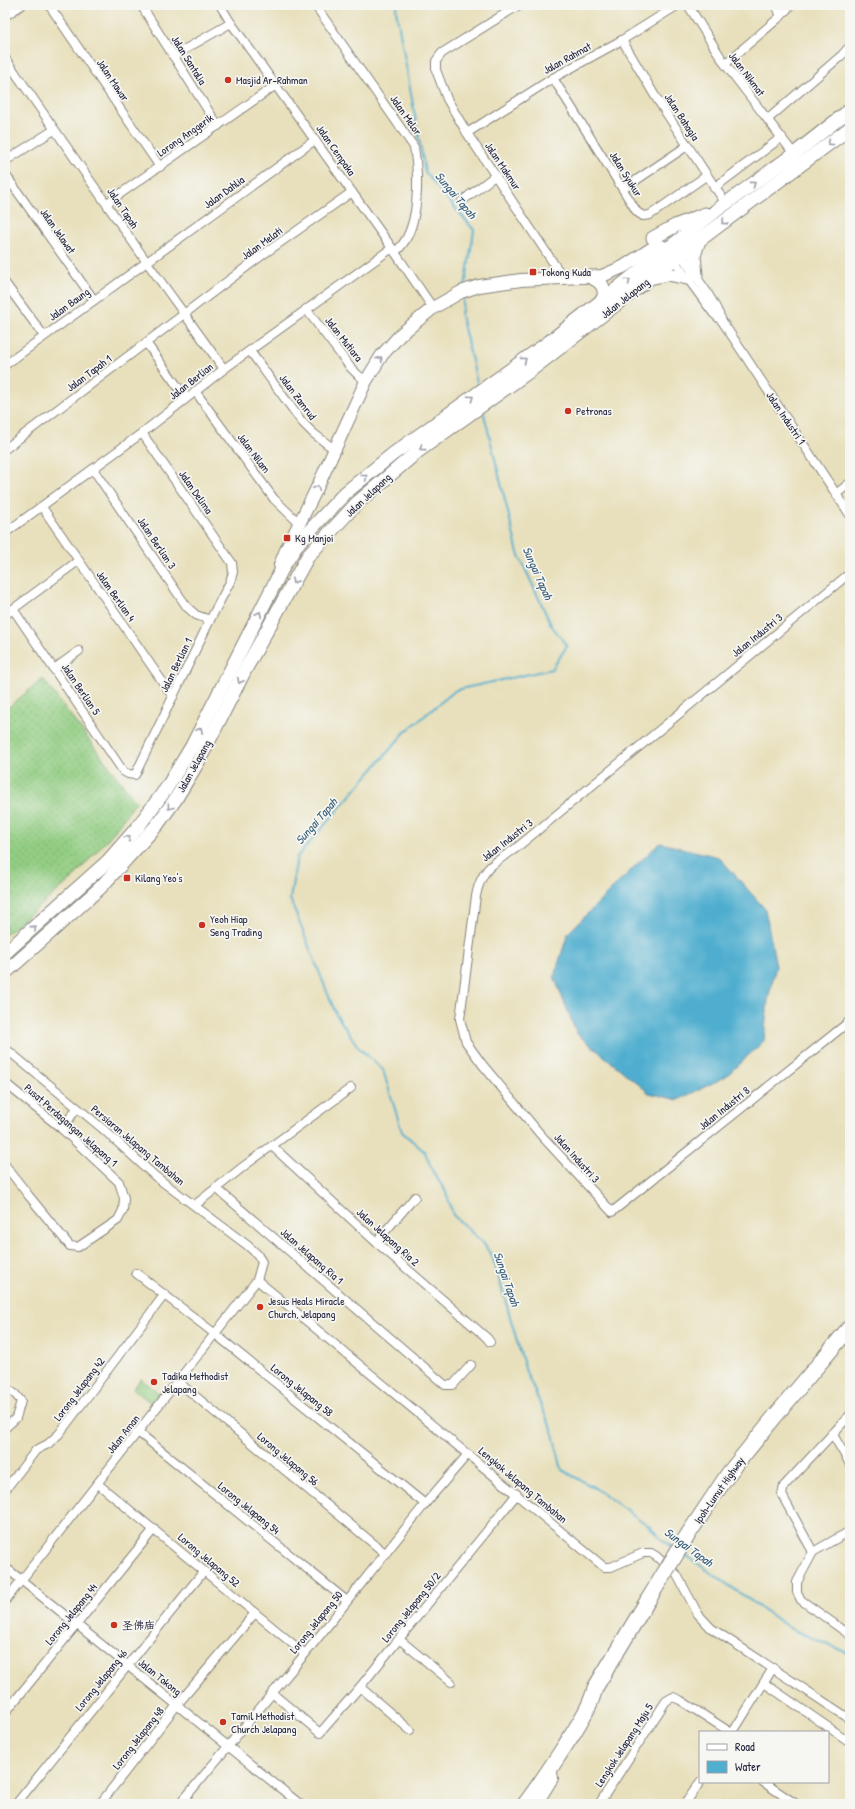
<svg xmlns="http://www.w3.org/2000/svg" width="855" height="1809" font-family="'Patrick Hand','LXGW WenKai TC',sans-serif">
  <defs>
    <pattern id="grass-dots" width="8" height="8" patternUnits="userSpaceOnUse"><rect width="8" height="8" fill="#92cd82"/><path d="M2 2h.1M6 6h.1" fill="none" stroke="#7eb071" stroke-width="1.8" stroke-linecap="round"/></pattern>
  </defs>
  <rect width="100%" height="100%" fill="#f6f6f2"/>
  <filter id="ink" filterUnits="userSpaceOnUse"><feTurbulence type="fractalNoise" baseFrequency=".025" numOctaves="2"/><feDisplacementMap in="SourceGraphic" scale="8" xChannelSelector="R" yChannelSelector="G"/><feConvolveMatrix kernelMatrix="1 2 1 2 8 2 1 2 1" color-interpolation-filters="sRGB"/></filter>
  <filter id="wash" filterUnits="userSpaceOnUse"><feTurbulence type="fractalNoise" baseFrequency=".012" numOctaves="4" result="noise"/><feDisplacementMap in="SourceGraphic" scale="16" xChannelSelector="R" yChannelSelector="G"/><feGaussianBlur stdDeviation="0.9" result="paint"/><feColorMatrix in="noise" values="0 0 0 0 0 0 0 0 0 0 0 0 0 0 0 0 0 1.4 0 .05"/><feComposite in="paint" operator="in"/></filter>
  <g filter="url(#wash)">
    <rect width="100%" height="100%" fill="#e8e0bc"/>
    <path fill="url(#grass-dots)" stroke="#5a785e" d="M43,679l93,123 -23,31 -41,46 -67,56v-225z"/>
    <path fill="#92cd82" stroke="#5a785e" d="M141,1379l18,14 -8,10 -18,-14z"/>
    <path fill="#50aecf" stroke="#396885" d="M660,843l59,14 46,52 11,57 -8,34 -4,41 -39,36 -47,23 -29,-7 -72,-59 -23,-57 14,-44 66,-66z"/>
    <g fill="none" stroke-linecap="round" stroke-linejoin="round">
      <g stroke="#50aecf" stroke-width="2">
        <path d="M397,5l-1,5 29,162 49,58 -9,57"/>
        <path d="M464,295l-3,20 17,71"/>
        <path d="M483,410l35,143 33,72 16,21 -15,23 -96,21 -51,42 -108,125 -7,42 46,115 23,34 24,22 19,62 23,20 8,20 13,20 7,23 31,29 9,14 33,114 26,58 10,40 33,18 54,38 11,12 13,10"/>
        <path d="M684,1554l107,75 59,25"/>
      </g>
    </g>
  </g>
  <g filter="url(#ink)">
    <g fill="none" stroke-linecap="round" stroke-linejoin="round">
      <g stroke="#85817c" stroke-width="10">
        <g id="street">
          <path d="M49,5l111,162"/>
          <path d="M141,5l77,121"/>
          <path d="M220,5l11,18 161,225 41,60"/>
          <path d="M315,5l99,142c5,29 7,85 -19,105"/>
          <path d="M519,5l-77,48 -6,8v9l11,29 20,34 97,146"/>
          <path d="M688,5l37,59 69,90"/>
          <path d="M776,5l5,11"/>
          <path d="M5,16l17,-11"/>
          <path d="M622,40l33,56 71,108"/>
          <path d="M173,56l58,-33"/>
          <path d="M5,58l141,203 78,108"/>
          <path d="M725,64l56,-48 10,-11"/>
          <path d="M553,78l84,134 6,4 7,-1 56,-39"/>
          <path d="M768,119l74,-64 8,-9"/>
          <path d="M467,133l86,-55 69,-38 56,-35"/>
          <path d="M5,161l49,-31"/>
          <path d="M5,174l89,126"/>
          <path d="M714,188l68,-51"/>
          <path d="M623,189l64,-43"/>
          <path d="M462,201l34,-26"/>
          <path d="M107,203l169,-118"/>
          <path d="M681,255c14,21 32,42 41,66l128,194"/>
          <path d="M674,260l39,53 9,8"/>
          <path d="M5,283l39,53"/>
          <path d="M306,309l44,58 8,8 8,6"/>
          <path d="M147,344l39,54"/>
          <path d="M250,351l52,71 11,11 22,17"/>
          <path d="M5,365l310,-225"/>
          <path d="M195,391l79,108 26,25"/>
          <path d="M5,449l256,-193 91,-64"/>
          <path d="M93,469l94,138 9,8 14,5"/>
          <path d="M836,494l14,-11"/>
          <path d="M42,507l131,190"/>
          <path d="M5,533l137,-100 82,-64 168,-121"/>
          <path d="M850,573l-335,276c-22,14 -34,20 -39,47l-16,123 6,23 16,22 58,70 72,78 238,-191"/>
          <path d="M13,609l110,162 5,3 7,1 75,-155 20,-38 3,-10 -1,-9 -90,-130"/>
          <path d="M5,615l73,-54"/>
          <path d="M54,669l25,-18"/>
          <path d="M5,1048l98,81 53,48 91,68 10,9 5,8 -5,18 -252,321"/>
          <path d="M5,1083l57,46 57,53 5,16 -1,12 -5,10 -40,27 -8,-1 -41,-50 -24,-31"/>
          <path d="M62,1129l15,-21"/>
          <path d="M272,1146l104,96 111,96 3,4"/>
          <path d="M216,1188l229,197h8l18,-20"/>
          <path d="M195,1205l49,-39 107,-78"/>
          <path d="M376,1242l39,-45"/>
          <path d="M136,1273l78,60 211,171"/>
          <path d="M257,1280l347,287h7l32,-14h8l5,3 21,19 21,39 13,14 139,91"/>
          <path d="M177,1381l209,173"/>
          <path d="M5,1387l10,7 6,7 -5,17 -11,10"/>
          <path d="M138,1432l209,169"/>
          <path d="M832,1433l18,31"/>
          <path d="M98,1484l207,170"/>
          <path d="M5,1490l31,-40 12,-6 11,-10 106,-140"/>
          <path d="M850,1531l-37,21 -16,30v10l4,8 49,35"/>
          <path d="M813,1552l-31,-57 2,-9 66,-71"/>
          <path d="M5,1567l295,237"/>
          <path d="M399,1639l52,43"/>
          <path d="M764,1683l86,59"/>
          <path d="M360,1687l50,43"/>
          <path d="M272,1693l48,40 40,-46 157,-193"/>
          <path d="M5,1713l149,-184"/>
          <path d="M733,1732l40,-64"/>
          <path d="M763,1782l33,22"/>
          <path d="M16,1804l188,-233"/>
          <path d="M100,1804l77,-99 78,-92"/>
          <path d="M180,1804l125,-150 120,-150 43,-50"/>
          <path d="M599,1804l67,-103 7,-4 7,3 50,32"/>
          <path d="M685,1804l15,-22"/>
        </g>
      </g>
      <g stroke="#85817c" stroke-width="14">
        <g id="secondary">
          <path d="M280,565l6,-15 31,-62 49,-107 16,-26 19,-21 32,-26 28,-16 18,-6 42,-6 81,-4 21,-9 34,-22 7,2 8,11"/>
          <path d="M536,1804l16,-26 -1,-5"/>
        </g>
      </g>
      <g stroke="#85817c" stroke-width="15">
        <g id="primary">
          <path d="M653,238l22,-12 30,-12"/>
          <path d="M696,275l-2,-19 5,-16"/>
          <path d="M590,277c11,4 17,11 13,23"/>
          <path d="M654,277l14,-3 19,4"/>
          <path d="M5,953l103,-92 29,-33 29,-39 26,-43 92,-181 15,-23 46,-49 48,-39 156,-112 172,-135 73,-53 56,-44"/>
          <path d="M5,973l95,-85 57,-63 18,-25 23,-38 48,-94 62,-112 49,-53 60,-51 110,-79 163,-126 160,-119"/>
        </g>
      </g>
      <g stroke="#85817c" stroke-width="17">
        <g id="highway">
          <path d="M689,1533l40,-60 47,-58 74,-88"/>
          <path d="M525,1804c17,-22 32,-46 47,-69 9,-15 19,-30 23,-47l53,-88"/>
        </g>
      </g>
      <use href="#street" stroke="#fff" stroke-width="8"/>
      <use href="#secondary" stroke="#fff" stroke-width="12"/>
      <use href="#primary" stroke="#fff" stroke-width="13"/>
      <use href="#highway" stroke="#fff" stroke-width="15"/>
      <g stroke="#85817c" stroke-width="17" stroke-linecap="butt">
        <path id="highway-bridge" d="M648,1600l41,-67"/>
      </g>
      <use href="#highway-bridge" stroke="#fff" stroke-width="15"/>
    </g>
    <defs><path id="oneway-chevron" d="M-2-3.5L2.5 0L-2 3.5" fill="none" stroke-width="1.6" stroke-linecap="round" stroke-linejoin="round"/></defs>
    <g stroke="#9c9ca7">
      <use href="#oneway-chevron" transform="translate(830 143) rotate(142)"/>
      <use href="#oneway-chevron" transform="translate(753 184) rotate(-36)"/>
      <use href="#oneway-chevron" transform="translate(724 222) rotate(144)"/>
      <use href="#oneway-chevron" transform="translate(628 281) rotate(-37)"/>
      <use href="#oneway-chevron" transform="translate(380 359) rotate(-56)"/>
      <use href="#oneway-chevron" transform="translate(524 360) rotate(-36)"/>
      <use href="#oneway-chevron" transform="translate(471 398) rotate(-35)"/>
      <use href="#oneway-chevron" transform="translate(422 448) rotate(144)"/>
      <use href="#oneway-chevron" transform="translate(365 477) rotate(-39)"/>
      <use href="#oneway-chevron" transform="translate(317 488) rotate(-65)"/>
      <use href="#oneway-chevron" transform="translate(294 581) rotate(119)"/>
      <use href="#oneway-chevron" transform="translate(259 614) rotate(-63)"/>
      <use href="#oneway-chevron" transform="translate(240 681) rotate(117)"/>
      <use href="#oneway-chevron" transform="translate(200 730) rotate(-63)"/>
      <use href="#oneway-chevron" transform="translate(170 807) rotate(126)"/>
      <use href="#oneway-chevron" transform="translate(128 838) rotate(-48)"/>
      <use href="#oneway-chevron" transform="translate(34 928) rotate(-41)"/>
    </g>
  </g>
  <g fill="#c8321e" stroke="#f6f6f2" stroke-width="1.5">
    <circle cx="228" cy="80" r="4"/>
    <rect x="529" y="268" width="8" height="8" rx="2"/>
    <circle cx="568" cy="411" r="4"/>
    <rect x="283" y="534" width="8" height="8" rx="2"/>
    <rect x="123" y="874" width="8" height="8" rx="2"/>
    <circle cx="202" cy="925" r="4"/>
    <circle cx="260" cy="1307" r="4"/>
    <circle cx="154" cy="1382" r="4"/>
    <circle cx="114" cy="1625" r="4"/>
    <circle cx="223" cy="1722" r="4"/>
  </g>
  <g text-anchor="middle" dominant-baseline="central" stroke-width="3.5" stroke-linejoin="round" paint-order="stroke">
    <g font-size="11" fill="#22223b" stroke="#f6f6f2">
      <text transform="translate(567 58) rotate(-29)">Jalan Rahmat</text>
      <text transform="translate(189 60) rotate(58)">Jalan Santalia</text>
      <text transform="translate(747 74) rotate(53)">Jalan Nikmat</text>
      <text transform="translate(113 80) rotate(56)">Jalan Mawar</text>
      <text transform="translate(406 115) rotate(55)">Jalan Melor</text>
      <text transform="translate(682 117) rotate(57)">Jalan Bahagia</text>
      <text transform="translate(185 135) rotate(-35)">Lorong Anggerik</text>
      <text transform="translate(336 150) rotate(55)">Jalan Cempaka</text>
      <text transform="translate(503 166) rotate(56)">Jalan Makmur</text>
      <text transform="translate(626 174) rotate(58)">Jalan Syukur</text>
      <text transform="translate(224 192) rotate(-36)">Jalan Dahlia</text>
      <text transform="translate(123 208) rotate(56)">Jalan Tapah</text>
      <text transform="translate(58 231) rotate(55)">Jalan Jelawat</text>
      <text transform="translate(262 243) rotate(-36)">Jalan Melati</text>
      <text transform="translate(625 298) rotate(-38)">Jalan Jelapang</text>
      <text transform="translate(69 304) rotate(-36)">Jalan Baung</text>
      <text transform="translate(344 339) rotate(52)">Jalan Mutiara</text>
      <text transform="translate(89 373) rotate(-37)">Jalan Tapah 1</text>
      <text transform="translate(191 381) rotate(-38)">Jalan Berlian</text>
      <text transform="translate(298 397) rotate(53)">Jalan Zamrud</text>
      <text transform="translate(786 418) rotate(56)">Jalan Industri 1</text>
      <text transform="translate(254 453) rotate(53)">Jalan Nilam</text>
      <text transform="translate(196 492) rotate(55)">Jalan Delima</text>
      <text transform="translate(368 495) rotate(-43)">Jalan Jelapang</text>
      <text transform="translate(157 543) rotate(56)">Jalan Berlian 3</text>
      <text transform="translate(116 596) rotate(55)">Jalan Berlian 4</text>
      <text transform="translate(757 635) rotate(-39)">Jalan Industri 3</text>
      <text transform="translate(176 665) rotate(-64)">Jalan Berlian 1</text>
      <text transform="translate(81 689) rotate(56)">Jalan Berlian 5</text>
      <text transform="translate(194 766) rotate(-61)">Jalan Jelapang</text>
      <text transform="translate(507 840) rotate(-38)">Jalan Industri 3</text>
      <text transform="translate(724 1108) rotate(-39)">Jalan Industri 8</text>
      <text transform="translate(71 1125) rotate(41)">Pusat Perdagangan Jelapang 1</text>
      <text transform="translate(138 1145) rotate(40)">Persiaran Jelapang Tambahan</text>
      <text transform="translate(577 1158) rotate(48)">Jalan Industri 3</text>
      <text transform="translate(388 1237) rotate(42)">Jalan Jelapang Ria 2</text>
      <text transform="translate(312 1256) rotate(41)">Jalan Jelapang Ria 1</text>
      <text transform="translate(79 1389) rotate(-53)">Lorong Jelapang 42</text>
      <text transform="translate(302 1390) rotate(39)">Lorong Jelapang 58</text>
      <text transform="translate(123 1434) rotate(-52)">Jalan Aman</text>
      <text transform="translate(288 1459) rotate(40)">Lorong Jelapang 56</text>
      <text transform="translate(523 1485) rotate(40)">Lengkok Jelapang Tambahan</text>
      <text transform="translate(719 1490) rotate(-55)">Ipoh-Lumut Highway</text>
      <text transform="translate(249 1508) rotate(39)">Lorong Jelapang 54</text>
      <text transform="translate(209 1560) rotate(40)">Lorong Jelapang 52</text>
      <text transform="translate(411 1607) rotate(-51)">Lorong Jelapang 50/2</text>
      <text transform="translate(71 1614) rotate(-51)">Lorong Jelapang 44</text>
      <text transform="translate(316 1622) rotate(-51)">Lorong Jelapang 50</text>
      <text transform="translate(160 1677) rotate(39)">Jalan Tokong</text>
      <text transform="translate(101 1680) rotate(-51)">Lorong Jelapang 46</text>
      <text transform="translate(138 1738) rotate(-52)">Lorong Jelapang 48</text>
      <text transform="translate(624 1745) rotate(-57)">Lengkok Jelapang Maju 5</text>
    </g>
    <g font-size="11" fill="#22223b" stroke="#f6f6f2" text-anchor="start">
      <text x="236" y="80">Masjid Ar-Rahman</text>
      <text x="541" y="272">Tokong Kuda</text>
      <text x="576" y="411">Petronas</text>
      <text x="295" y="538">Kg Manjoi</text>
      <text x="135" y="878">Kilang Yeo's</text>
      <text x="210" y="919">Yeoh Hiap<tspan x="210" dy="13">Seng Trading</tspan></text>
      <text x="268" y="1301">Jesus Heals Miracle<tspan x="268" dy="13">Church, Jelapang</tspan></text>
      <text x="162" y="1376">Tadika Methodist<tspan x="162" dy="13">Jelapang</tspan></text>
      <text x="122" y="1625">圣佛庙</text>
      <text x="231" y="1716">Tamil Methodist<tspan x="231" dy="13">Church Jelapang</tspan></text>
    </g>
    <g font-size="12" font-style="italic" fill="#345a76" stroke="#f6f6f2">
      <text transform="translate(456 195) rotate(50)">Sungai Tapah</text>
      <text transform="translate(538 573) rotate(66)">Sungai Tapah</text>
      <text transform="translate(316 821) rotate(-49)">Sungai Tapah</text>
      <text transform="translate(507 1279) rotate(71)">Sungai Tapah</text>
      <text transform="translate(689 1547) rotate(36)">Sungai Tapah</text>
    </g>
  </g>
  <rect width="855" height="1809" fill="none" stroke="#f6f6f2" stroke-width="20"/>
  <rect x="699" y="1731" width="130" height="52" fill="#f6f6f2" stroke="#a1a1a9"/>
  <rect x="707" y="1744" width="20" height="6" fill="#ffffff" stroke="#a1a1a9"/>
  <text x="735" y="1751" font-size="12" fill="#22223b">Road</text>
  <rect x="707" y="1761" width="20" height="12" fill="#50aecf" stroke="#a1a1a9"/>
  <text x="735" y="1771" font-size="12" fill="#22223b">Water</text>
</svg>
